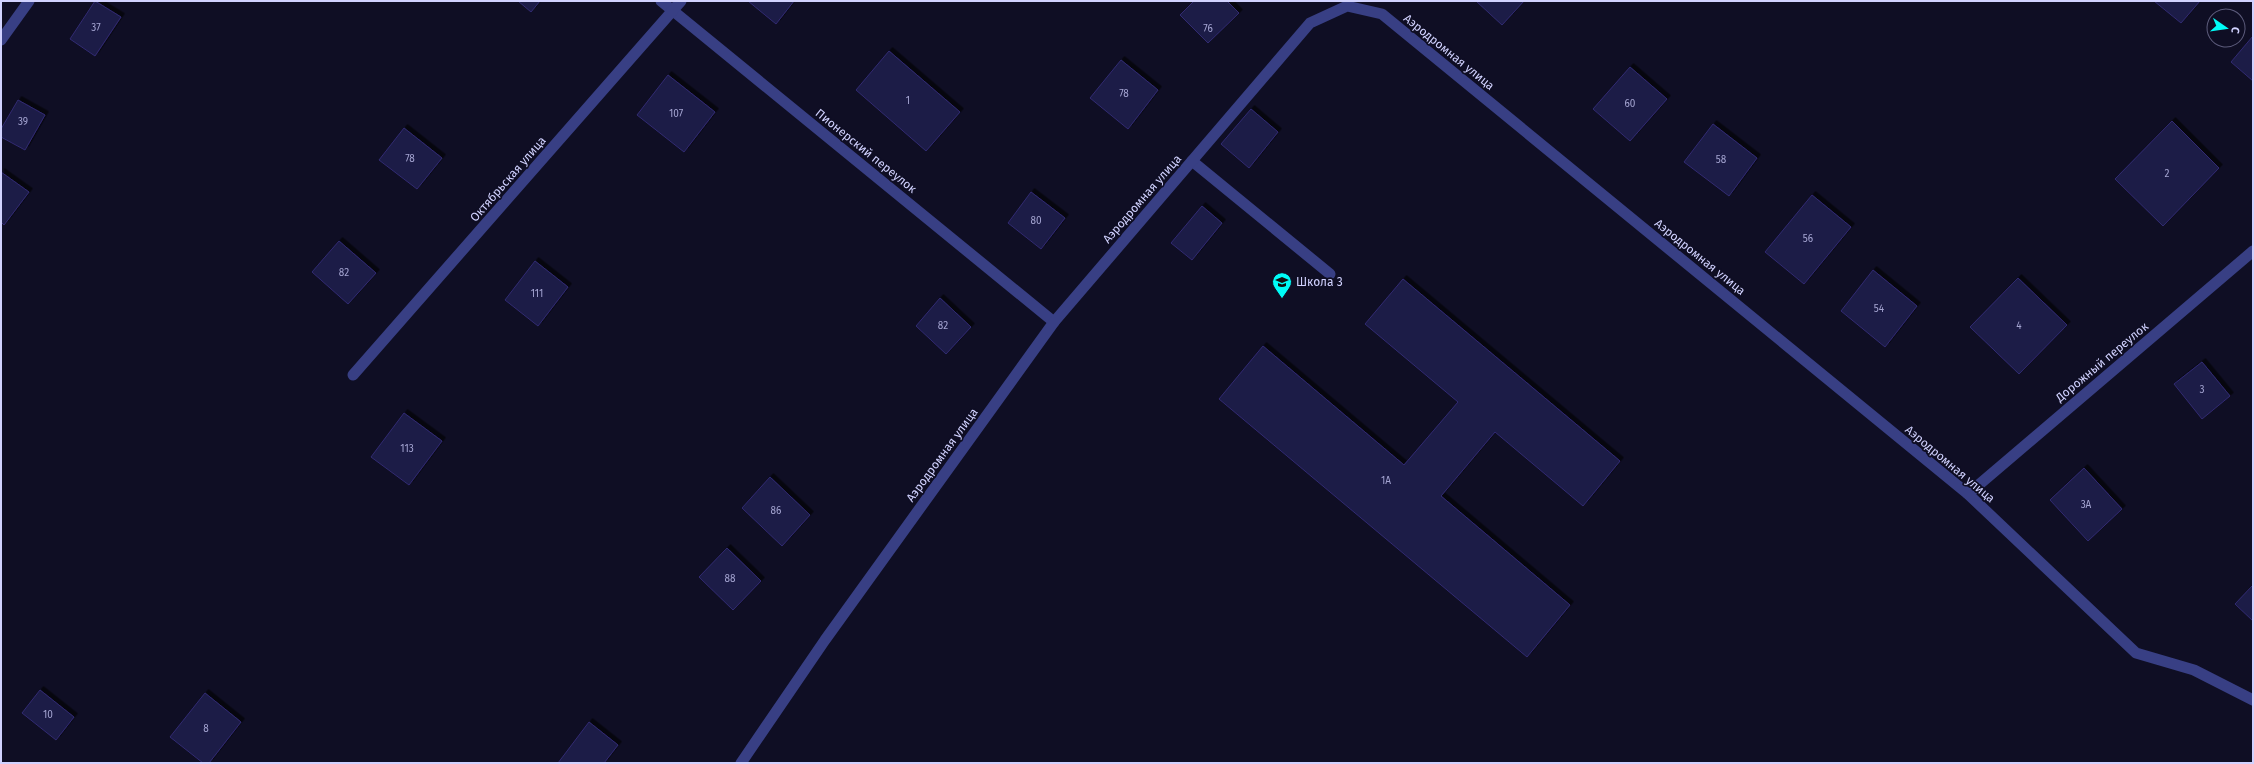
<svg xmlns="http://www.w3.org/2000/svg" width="2254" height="764" font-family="'Fira Sans',sans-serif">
  <defs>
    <filter id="shadow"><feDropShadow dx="3.5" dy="-3.5" stdDeviation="0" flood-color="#0009"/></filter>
  </defs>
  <rect width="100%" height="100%" fill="#0f0e24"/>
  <g fill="#1d1a46" stroke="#312b72" filter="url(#shadow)">
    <path d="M95,1l26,16 -26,39 -25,-17z"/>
    <path d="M518,1h22l-9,11z"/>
    <path d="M748,1h46l-18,23z"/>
    <path d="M1194,1h33l12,12 -31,30 -28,-28z"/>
    <path d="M1476,1h48l-22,24z"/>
    <path d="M2154,1h46l-19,22z"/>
    <path d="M2253,36v45l-22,-19z"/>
    <path d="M889,51l71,61 -34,39 -70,-61z"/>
    <path d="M1121,60l37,30 -30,39 -38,-31z"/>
    <path d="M1630,67l37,32 -37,42 -37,-32z"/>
    <path d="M668,75l47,37 -31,40 -47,-37z"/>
    <path d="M18,100l27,15 -20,35 -24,-13v-8z"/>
    <path d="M1251,109l27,23 -29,36 -28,-24z"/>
    <path d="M2172,121l47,47 -56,58 -48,-47z"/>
    <path d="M1713,124l44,34 -28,38 -45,-34z"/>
    <path d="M404,128l38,30 -25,31 -38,-29z"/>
    <path d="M1,172l28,20 -25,33 -3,-3z"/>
    <path d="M1031,192l34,26 -24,31 -33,-26z"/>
    <path d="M1812,195l39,32 -47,57 -39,-32z"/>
    <path d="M1202,206l20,17 -30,37 -21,-17z"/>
    <path d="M339,241l37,32 -28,31 -36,-32z"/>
    <path d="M535,261l33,26 -30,39 -33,-26z"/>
    <path d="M1873,270l44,36 -32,41 -44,-36z"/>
    <path d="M2018,278l49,47 -48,49 -49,-47z"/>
    <path d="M1403,279l217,182 -37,45 -88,-74 -54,64 129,109 -43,52 -308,-258 44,-53 141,119 54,-63 -93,-78z"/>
    <path d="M940,298l31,29 -25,27 -30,-28z"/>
    <path d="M2202,362l28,34 -28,23 -28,-35z"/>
    <path d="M404,413l38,28 -33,44 -38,-28z"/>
    <path d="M2084,468l38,41 -34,32 -38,-41z"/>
    <path d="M770,477l40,38 -28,31 -40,-38z"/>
    <path d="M727,548l34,33 -28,29 -34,-33z"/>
    <path d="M2253,585v36l-18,-17z"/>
    <path d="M40,690l34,27 -18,23 -34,-27z"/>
    <path d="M205,693l36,29 -32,41h-6l-33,-26z"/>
    <path d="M589,722l29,23 -14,18h-46z"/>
  </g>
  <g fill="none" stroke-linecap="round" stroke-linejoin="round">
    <path stroke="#383f84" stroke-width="11" d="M1192,161l138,113"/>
    <g stroke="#383f84" stroke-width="11">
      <path d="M661,1l393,321"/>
      <path d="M1,40l28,-39"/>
      <path d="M353,375l328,-374"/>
      <path d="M1968,494l285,-243"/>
      <path d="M741,763l84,-123 229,-318 256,-299 37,-17 35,8 586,480 168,159 58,17 59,30"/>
    </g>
  </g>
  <defs>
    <g id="school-pin" transform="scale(1)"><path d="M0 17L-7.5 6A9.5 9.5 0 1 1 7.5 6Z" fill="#00fcf7" stroke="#0f0e24"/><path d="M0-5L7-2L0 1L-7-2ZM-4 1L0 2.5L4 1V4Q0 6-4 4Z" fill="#111"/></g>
  </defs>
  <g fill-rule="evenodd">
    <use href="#school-pin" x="1282" y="282"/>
  </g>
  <g text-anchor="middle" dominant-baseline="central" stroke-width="3.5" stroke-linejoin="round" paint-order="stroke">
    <g font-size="10" fill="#a4a4d1">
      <text x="96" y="28">37</text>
      <text x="1208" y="29">76</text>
      <text x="1124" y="94">78</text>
      <text x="908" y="101">1</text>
      <text x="1630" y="104">60</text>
      <text x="676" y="114">107</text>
      <text x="23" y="122">39</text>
      <text x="410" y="159">78</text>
      <text x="1721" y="160">58</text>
      <text x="2167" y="174">2</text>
      <text x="1036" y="221">80</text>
      <text x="1808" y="239">56</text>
      <text x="344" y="273">82</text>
      <text x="537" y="294">111</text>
      <text x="1879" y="309">54</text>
      <text x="943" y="326">82</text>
      <text x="2019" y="326">4</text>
      <text x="2202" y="390">3</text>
      <text x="407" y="449">113</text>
      <text x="1386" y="481">1А</text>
      <text x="2086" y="505">3А</text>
      <text x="776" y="511">86</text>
      <text x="730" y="579">88</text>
      <text x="48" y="715">10</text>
      <text x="206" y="729">8</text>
    </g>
    <g font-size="12" fill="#d1d2ff" stroke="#0f0e24">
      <text transform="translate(1449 52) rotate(39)">Аэродромная улица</text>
      <text transform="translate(866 151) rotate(39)">Пионерский переулок</text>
      <text transform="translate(508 179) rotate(-49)">Октябрьская улица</text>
      <text transform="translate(1142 199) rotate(-49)">Аэродромная улица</text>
      <text transform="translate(1700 257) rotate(39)">Аэродромная улица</text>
      <text transform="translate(2102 362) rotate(-40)">Дорожный переулок</text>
      <text transform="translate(942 455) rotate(-54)">Аэродромная улица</text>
      <text transform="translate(1950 464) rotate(40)">Аэродромная улица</text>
    </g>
    <g font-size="12" fill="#d1d2ff" stroke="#0f0e24" text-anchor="start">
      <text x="1296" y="282">Школа 3</text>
    </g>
  </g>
  <rect width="2254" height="764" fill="none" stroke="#d1d2ff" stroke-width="4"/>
  <g transform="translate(2226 28) rotate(103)"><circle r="19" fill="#0f0e24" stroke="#5d5c7c"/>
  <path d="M0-3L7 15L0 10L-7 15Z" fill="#00fcf7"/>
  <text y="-6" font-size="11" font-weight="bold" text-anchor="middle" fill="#d1d2ff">С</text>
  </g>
</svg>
